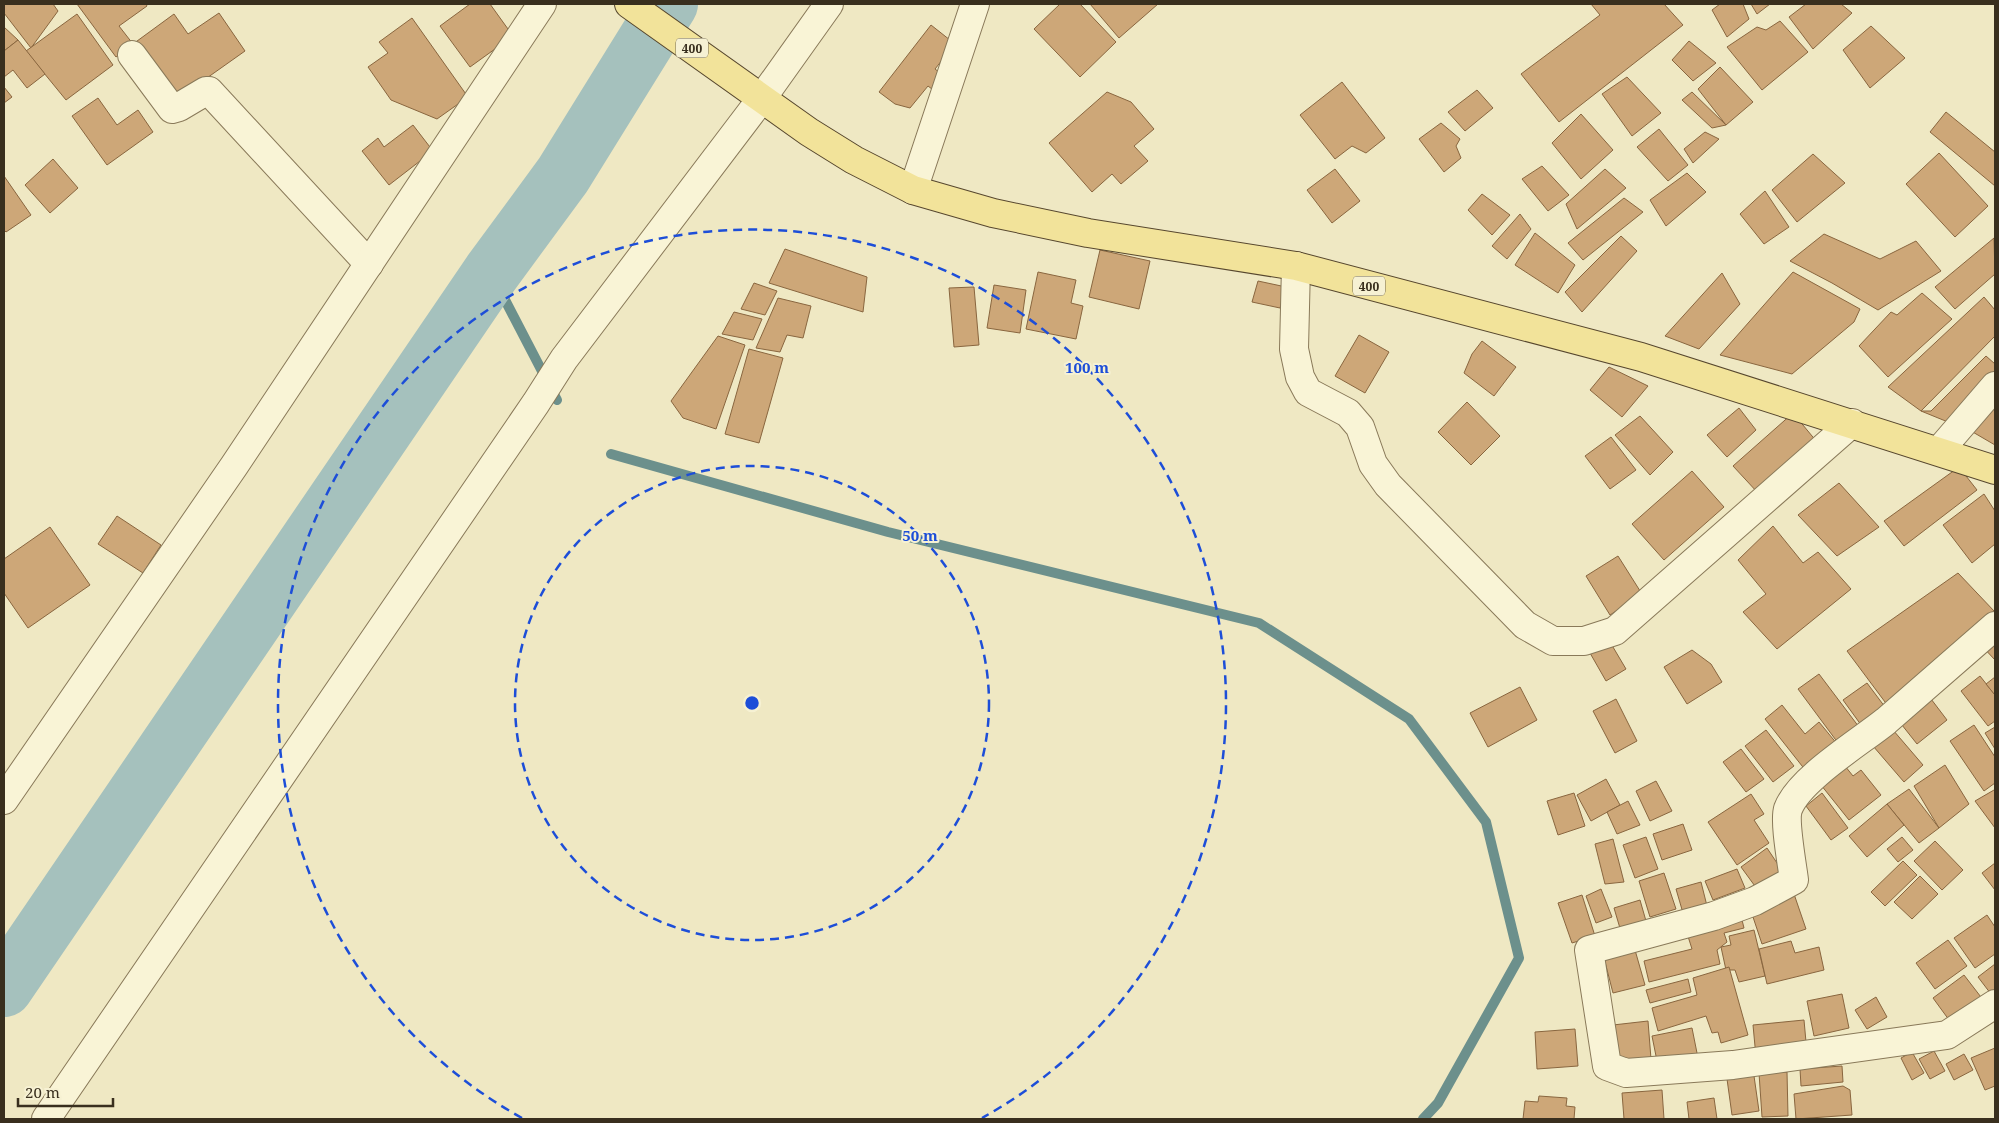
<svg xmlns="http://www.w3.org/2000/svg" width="1999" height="1123" font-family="'Noto Serif',serif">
  <rect width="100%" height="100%" fill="#efe8c3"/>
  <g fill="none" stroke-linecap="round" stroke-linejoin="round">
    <g stroke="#6c908c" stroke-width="10">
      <path d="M491,273l66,127"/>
      <path d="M611,454l277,78 371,91 150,96 77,103 33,136 -81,145 -15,16"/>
    </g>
    <path stroke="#a5c1bd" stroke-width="58" d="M4,988l487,-715 72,-98 106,-171"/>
  </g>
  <g fill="#cda778" stroke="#89663f">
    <path d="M4,4h49l5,7 -27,37 -27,-35z"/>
    <path d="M77,4h69l1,2 -28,20 14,18 -17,13z"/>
    <path d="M470,4h20l23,32 -43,31 -30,-41z"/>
    <path d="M1060,4h20l36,38 -36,35 -46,-48z"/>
    <path d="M1090,4h68l-39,34z"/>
    <path d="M1591,4h73l19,21 -124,97 -38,-48 79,-59z"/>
    <path d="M1720,4h23l6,15 -22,18 -15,-27z"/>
    <path d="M1751,4h19l-13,10z"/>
    <path d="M1806,4h35l11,9 -39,36 -24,-32z"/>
    <path d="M219,13l26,38 -72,51 -40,-58 41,-30 14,20z"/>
    <path d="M77,14l36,51 -47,35 -40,-49z"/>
    <path d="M412,18l56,79 -31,22 -46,-19 -23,-33 20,-14 -9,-11z"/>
    <path d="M1780,21l28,31 -46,38 -35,-43 30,-20 9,3z"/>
    <path d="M931,25l24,19 -20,25 13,10 -11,14 -9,-7 -18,22 -15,-4 -16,-12z"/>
    <path d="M1871,26l34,32 -35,30 -27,-38z"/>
    <path d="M4,27l14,13 -14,11z"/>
    <path d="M18,40l27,34 -18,14 -14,-18 -9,7v-26z"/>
    <path d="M1689,41l27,22 -23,18 -21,-21z"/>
    <path d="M1720,67l33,35 -27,23 -28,-36z"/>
    <path d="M1627,77l34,36 -29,23 -30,-42z"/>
    <path d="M1342,82l43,56 -19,15 -14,-7 -17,13 -35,-44z"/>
    <path d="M4,87l8,10 -8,6z"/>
    <path d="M1477,90l16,18 -28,23 -17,-19z"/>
    <path d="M1107,92l24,10 23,27 -20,17 14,15 -27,23 -9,-10 -20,18 -43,-49z"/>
    <path d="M1692,92l34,33 -14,3 -30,-28z"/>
    <path d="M98,98l19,27 21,-15 15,22 -46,33 -35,-49z"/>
    <path d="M1946,112l49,40v34l-65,-54z"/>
    <path d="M1581,114l32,36 -32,29 -29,-36z"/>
    <path d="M1441,123l19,16 -4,7 5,12 -17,14 -25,-33z"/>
    <path d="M413,125l20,26 -44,34 -27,-34 16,-13 6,9z"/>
    <path d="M1659,129l29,36 -20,16 -31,-34z"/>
    <path d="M1705,132l14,7 -26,24 -9,-14z"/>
    <path d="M1939,153l49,53 -33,31 -49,-53z"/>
    <path d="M1813,154l32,29 -48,39 -25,-32z"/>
    <path d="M53,159l25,29 -28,25 -25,-28z"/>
    <path d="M1542,166l27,29 -21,16 -26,-32z"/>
    <path d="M1335,169l25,32 -28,22 -25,-33z"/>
    <path d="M1605,169l21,19 -49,41 -11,-25z"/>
    <path d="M1687,173l19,19 -40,34 -16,-26z"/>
    <path d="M4,176l27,39 -25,17 -2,-2z"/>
    <path d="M1765,191l24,36 -25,17 -24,-30z"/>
    <path d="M1482,194l28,21 -18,20 -24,-25z"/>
    <path d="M1624,198l19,14 -60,48 -15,-17z"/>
    <path d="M1520,214l11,15 -24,30 -15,-13z"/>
    <path d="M1535,233l40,32 -17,28 -43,-28z"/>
    <path d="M1824,234l56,25 36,-18 25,30 -63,39 -46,-27 -42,-22z"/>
    <path d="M1621,236l16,15 -55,61 -17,-20z"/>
    <path d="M1994,238l1,36 -40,35 -20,-22z"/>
    <path d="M785,249l82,28 -4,35 -94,-29z"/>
    <path d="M1100,250l50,11 -11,48 -50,-12z"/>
    <path d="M1038,272l38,8 -5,23 12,3 -7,33 -50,-10z"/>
    <path d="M1793,272l67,37 -6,13 -62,52 -72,-19z"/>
    <path d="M1722,273l18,31 -41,45 -34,-13z"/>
    <path d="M1258,281l28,6 -6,21 -28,-6z"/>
    <path d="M754,283l23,8 -12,24 -24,-6z"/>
    <path d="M994,285l32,5 -6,43 -33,-5z"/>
    <path d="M974,287l5,58 -25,2 -5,-59z"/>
    <path d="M1922,293l30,26 -64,58 -29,-31 32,-34 6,3z"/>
    <path d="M1984,297l11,13v26l-74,75 -33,-24z"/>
    <path d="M778,298l33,8 -8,32 -16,-3 -7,17 -24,-4z"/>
    <path d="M734,312l28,7 -9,21 -31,-6z"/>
    <path d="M1359,335l30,17 -24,41 -30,-17z"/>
    <path d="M718,336l27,9 -29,84 -33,-11 -12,-17z"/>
    <path d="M1482,341l34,26 -22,29 -30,-23 8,-19z"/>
    <path d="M749,349l34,9 -24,85 -34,-9z"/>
    <path d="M1986,356l9,8v7l-47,51 -27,-11h10z"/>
    <path d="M1609,367l39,19 -26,31 -32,-27z"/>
    <path d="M1467,402l33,34 -29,29 -33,-33z"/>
    <path d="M1994,407l1,1v37l-24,-14z"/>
    <path d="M1739,408l17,22 -29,27 -20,-22z"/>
    <path d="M1793,413l24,29 -59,51 -25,-27z"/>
    <path d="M1640,416l33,36 -23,23 -35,-40z"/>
    <path d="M1611,437l25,33 -26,19 -25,-33z"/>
    <path d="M1959,467l18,23 -73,56 -20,-25z"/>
    <path d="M1692,471l32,36 -60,53 -32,-36z"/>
    <path d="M1839,483l40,44 -42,29 -39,-41z"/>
    <path d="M1984,494l11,17v33l-23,19 -29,-38z"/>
    <path d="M117,516l44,29 -18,28 -45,-29z"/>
    <path d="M1773,526l30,37 15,-11 33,37 -74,60 -34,-37 23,-18 -28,-34z"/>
    <path d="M50,527l40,58 -62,43 -24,-35v-34z"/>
    <path d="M1618,556l24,38 -32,21 -24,-39z"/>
    <path d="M1958,573l37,39 -104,98 -44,-59z"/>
    <path d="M1995,632v28l-14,-15z"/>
    <path d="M1610,642l16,27 -20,12 -16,-28z"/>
    <path d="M1692,650l19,14 11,18 -35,22 -23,-37z"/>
    <path d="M1819,674l43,57 -21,16 -43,-58z"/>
    <path d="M1980,676l15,19v26l-7,5 -27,-35z"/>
    <path d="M1995,677v18l-9,-11z"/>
    <path d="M1867,683l21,28 -24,18 -21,-29z"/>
    <path d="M1520,687l17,33 -49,27 -18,-34z"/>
    <path d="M1928,695l19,25 -30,24 -19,-24z"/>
    <path d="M1616,699l21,42 -22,12 -22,-42z"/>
    <path d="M1782,705l23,29 14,-12 19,23 -32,26 -41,-52z"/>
    <path d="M1974,725l21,32v26l-11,8 -34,-50z"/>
    <path d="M1995,727v22l-10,-16z"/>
    <path d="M1766,730l28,36 -21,16 -28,-36z"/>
    <path d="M1893,730l30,35 -19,17 -31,-36z"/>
    <path d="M1741,749l23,30 -18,13 -23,-30z"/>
    <path d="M1841,761l12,15 8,-6 20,25 -32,25 -32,-40z"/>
    <path d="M1945,765l24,39 -30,24 -25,-42z"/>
    <path d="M1606,779l14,26 -29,16 -14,-26z"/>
    <path d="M1656,781l16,30 -22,10 -14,-30z"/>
    <path d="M1909,789l30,39 -20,15 -32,-39z"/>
    <path d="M1994,790l1,1v37l-20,-27z"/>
    <path d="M1574,793l11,33 -27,9 -11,-34z"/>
    <path d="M1822,793l26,35 -17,12 -25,-34z"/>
    <path d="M1751,794l13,20 -10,6 15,23 -32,22 -29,-43z"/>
    <path d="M1628,801l12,24 -23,9 -10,-22z"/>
    <path d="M1887,804l17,21 -37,32 -18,-21z"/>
    <path d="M1683,824l9,26 -30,10 -9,-26z"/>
    <path d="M1646,837l12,32 -23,9 -12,-33z"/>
    <path d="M1902,837l11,13 -15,12 -11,-13z"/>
    <path d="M1613,839l11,43 -19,2 -10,-40z"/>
    <path d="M1935,841l28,29 -21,20 -28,-29z"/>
    <path d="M1767,848l18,27 -25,18 -19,-26z"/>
    <path d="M1903,861l14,14 -32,31 -14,-14z"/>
    <path d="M1995,863v27l-13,-17z"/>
    <path d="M1737,869l8,19 -32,12 -8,-19z"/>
    <path d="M1664,873l12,36 -26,8 -11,-36z"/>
    <path d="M1920,876l18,18 -26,25 -18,-17z"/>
    <path d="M1701,882l6,24 -24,7 -7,-24z"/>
    <path d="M1601,889l11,28 -16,6 -10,-27z"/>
    <path d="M1794,894l12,35 -44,15 -12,-36z"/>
    <path d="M1582,895l13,41 -23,7 -14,-40z"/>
    <path d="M1640,900l8,28 -26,7 -8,-27z"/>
    <path d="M1987,915l8,12v27l-20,14 -21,-30z"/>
    <path d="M1741,916l3,12 -20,5 3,9 -10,8 3,14 -71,18 -5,-21 48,-12 -6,-19z"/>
    <path d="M1754,930l11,46 -26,6 -4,-12h-9l-5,-23 10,-2 -2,-9z"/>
    <path d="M1948,940l19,26 -32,23 -19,-26z"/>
    <path d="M1791,941l4,12 24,-6 5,23 -57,14 -8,-35z"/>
    <path d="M1635,950l10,35 -32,8 -9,-35z"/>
    <path d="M1995,964v33l-1,1 -16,-21z"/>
    <path d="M1729,967l19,68 -27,8 -3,-11 -6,1 -6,-17 -48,15 -6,-23 45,-13 -4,-17z"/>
    <path d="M1964,975l20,26 -32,23 -19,-26z"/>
    <path d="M1688,979l3,13 -41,11 -4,-13z"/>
    <path d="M1842,994l7,34 -35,8 -7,-35z"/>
    <path d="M1876,997l11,20 -20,12 -12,-19z"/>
    <path d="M1804,1020l3,33 -51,4 -3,-32z"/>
    <path d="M1648,1021l3,38 -35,3 -3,-37z"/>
    <path d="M1692,1028l6,30 -40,8 -6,-30z"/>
    <path d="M1575,1029l3,37 -41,3 -2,-37z"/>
    <path d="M1995,1048v38l-10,4 -14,-32z"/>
    <path d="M1934,1051l11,20 -15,8 -11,-20z"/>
    <path d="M1912,1052l12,21 -12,7 -11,-22z"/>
    <path d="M1964,1054l9,16 -19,10 -8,-16z"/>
    <path d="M1842,1066l1,16 -42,4 -1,-17z"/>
    <path d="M1787,1072l1,44 -26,1 -3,-44z"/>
    <path d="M1754,1076l5,35 -27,4 -5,-36z"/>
    <path d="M1843,1086l7,4 2,25 -56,4 -2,-25z"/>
    <path d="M1662,1090l2,29h-40l-2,-26z"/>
    <path d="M1539,1096l28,2 -1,8 9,1 -1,12h-51l2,-18 13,1z"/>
    <path d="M1714,1098l3,21h-28l-2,-17z"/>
  </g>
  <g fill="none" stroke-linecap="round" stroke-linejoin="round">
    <g stroke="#897959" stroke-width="30">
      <g id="minor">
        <path d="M132,55l40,54 7,-2 27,-16h3l160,173"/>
        <path d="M913,190l62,-186"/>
        <path d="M1296,266l-2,83 6,28 8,15 40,21 12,14 13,37 15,21 137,140 28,16h31l31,-10 237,-208"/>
        <path d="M1939,451l56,-65"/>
        <path d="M1995,626c-36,31 -72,63 -109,95 -26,21 -87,58 -98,88 -4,12 4,55 6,71l-39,21 -41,15 -125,34 18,116 19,7 107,-8 214,-30 48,-31"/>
        <path d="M4,800l230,-334 308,-462"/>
        <path d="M46,1119l490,-716 28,-44 198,-261 67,-94"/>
      </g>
    </g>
    <g stroke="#57472e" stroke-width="30">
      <path id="major" d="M629,4l180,128 45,28 59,30 80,23 95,20 208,33 345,91 354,113"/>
    </g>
    <use href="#minor" stroke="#f9f4d6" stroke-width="28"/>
    <use href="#major" stroke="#f2e39a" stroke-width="28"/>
  </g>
  <g fill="none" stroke="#1d4ed8" stroke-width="2.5" stroke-dasharray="9 6">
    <circle cx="752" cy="703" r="237"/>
    <path d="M522 1118A474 474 0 1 1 982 1118"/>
  </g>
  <g text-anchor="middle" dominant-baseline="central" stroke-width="4" stroke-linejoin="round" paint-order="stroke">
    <g fill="#f6f1d3" stroke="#726954" stroke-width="1">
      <rect x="676" y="38.5" width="32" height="19" rx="4"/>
      <rect x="1353" y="276.5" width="32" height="19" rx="4"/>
    </g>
    <g font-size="12" font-weight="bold" fill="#392f1e">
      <text x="692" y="48">400</text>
      <text x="1369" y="286">400</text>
    </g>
  </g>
  <circle cx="752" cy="703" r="8" fill="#1d4ed8" stroke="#f6f1d3" stroke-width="2.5"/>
  <g font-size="15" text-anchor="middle" font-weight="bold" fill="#1d4ed8" stroke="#f6f1d3" stroke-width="4" stroke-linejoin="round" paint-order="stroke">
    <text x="1087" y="373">100 m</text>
    <text x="920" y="541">50 m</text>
  </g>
  <rect width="1999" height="1123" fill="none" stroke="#392f1e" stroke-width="10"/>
  <path d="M18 1098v8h95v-8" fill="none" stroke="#392f1e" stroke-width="2.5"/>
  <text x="25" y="1098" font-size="15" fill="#392f1e" stroke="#f6f1d3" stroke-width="4" paint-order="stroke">20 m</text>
</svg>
